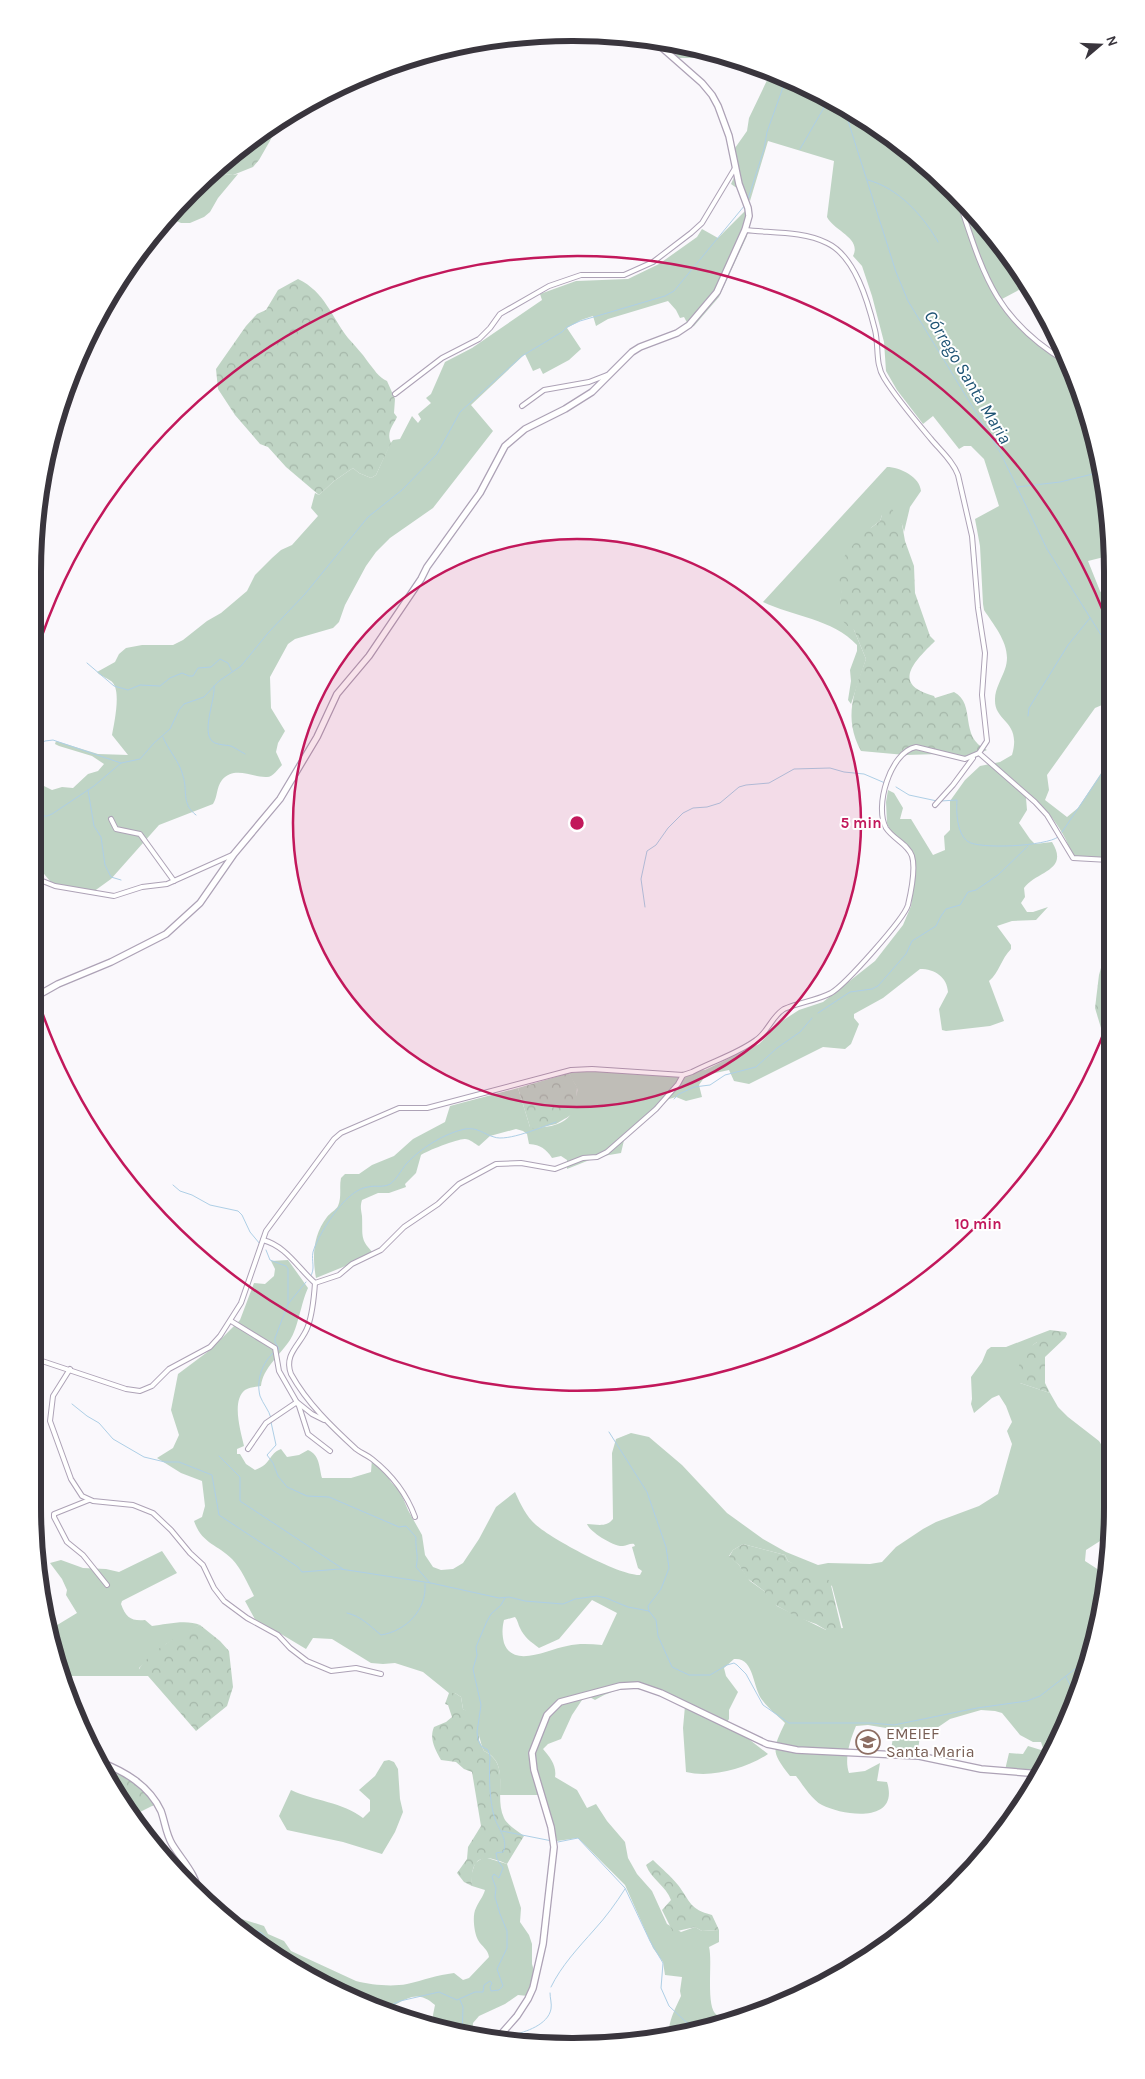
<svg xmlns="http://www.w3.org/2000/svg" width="1145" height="2079" font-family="Karla,sans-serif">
  <defs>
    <pattern id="forest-crowns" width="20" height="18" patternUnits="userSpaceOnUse" patternTransform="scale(1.25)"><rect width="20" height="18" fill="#bfd4c4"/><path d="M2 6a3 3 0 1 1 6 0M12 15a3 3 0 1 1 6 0" fill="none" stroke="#a5b7a9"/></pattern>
  </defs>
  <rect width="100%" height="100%" fill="#faf8fc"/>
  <g fill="#bfd4c4" fill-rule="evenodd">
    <path d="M658,41l53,12 -11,5h-21z"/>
    <path d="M771,72l72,33 111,85 68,83 6,12 -26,14c13,20 30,36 48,52l8,-6 26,54 24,103v54l-20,5 12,30 8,11 1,100 -14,6 -48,67 2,15 -4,10 22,17 11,-9 31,-47v100l-37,-5c-6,-23 -24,-46 -43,-62l-3,4 1,12 -8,13 11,16 5,5 17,-2c18,29 -16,29 -28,46l1,9 -4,6 6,9h6l15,-5 -12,13 -24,1 -15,5 14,19v4c-10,10 -12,24 -22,32l15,40 -14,5 -44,5 -4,-1 -3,-21 9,-17c-1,-15 -13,-23 -28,-23l-37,29 -29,16v4l5,6 -8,20 -6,5 -22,-2 -74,37 -15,-3 -5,-11 -23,5 -7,10 3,12 -16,4 -10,-4 -7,2 -44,37 -4,17 -24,4 -30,12v-9l-6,-4 -9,2c-6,-9 -11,-13 -23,-14l-2,-10 -4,-3 -7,-2 -26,7 -11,10c-4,-2 -9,-7 -14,-7 -5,-1 -39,12 -44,16l-5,18 -11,11 1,3 -17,6h-11l-16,7c-2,7 -1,9 0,16 1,19 -3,24 13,38l-59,24c-4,-21 -3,-43 11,-61 3,-4 9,-7 11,-11 4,-9 1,-19 3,-28l4,-4h14l13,-9 22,-9 19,-17 32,-17 5,-16 68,-18 12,39c21,2 45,-4 45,-27 1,-4 3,-8 2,-12 -2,-5 -6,-9 -8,-15l37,-4 1,3 36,3 62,-5 54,-26 23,-23 17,-11 24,-8 52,-41 28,-36 8,-19 5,-39 -3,-11 -22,-23 -4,-10 -1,-21 2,-12 6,3 9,15 -3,11h11l22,36 12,-5 -1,-14 6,-6v-29l15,-21 15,-14 20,-4 12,-7c10,-35 -18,-32 -17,-56 0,-10 7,-21 10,-30 8,-22 -10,-42 -21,-59l-1,-6 -3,-58 -5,-27 24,-13 -15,-47 -13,-13h-7l-5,3 -26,-33 -10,8 -26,-34 -11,-19 -2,-29 -12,-46 -10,-30 -9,-10c9,-18 -19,-25 -26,-39l7,-56 -66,-20 -18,60 -6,-8 -13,-9 5,-11 -1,-25 12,-17 2,-13z"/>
    <path d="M224,174l9,1 5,-1 -20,24 -8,14 -6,5 -14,6h-9l-7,-3 -1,-10 36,-33z"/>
    <path d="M745,211l4,1 -2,24 -28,61 -25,29 -4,2 -6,-11 -4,1 -4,-8 -8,-9 -60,18 -12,7 -3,-10 -12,4 -14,8 14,21 -12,11 -26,14 -3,-6 -7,3 -8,-17 -54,51 22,26 -60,77 -43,30 -14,14 -10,14 -21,39 -6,17 -6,6 -38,11 -7,5 -18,33 1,31 14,23 -7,12 -2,9 6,13c-4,4 -9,12 -15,12 -14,1 -32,-12 -45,3 -6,8 -4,16 -9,24l-54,21 -48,54 -18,13 -39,-6 -19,-23 -1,-82 18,9 10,-3 11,1 15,-14 10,-3 6,-7 -12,-8 -33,-10 -4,-2 1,-3 42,13 30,1 -16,-20c2,-11 9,-42 1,-52 -4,-5 -12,-6 -16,-11l18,-10 4,-8 7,-6 16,-3h31l10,-5 24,-19 14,-8 26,-22 8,-16 17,-17 9,-8 11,-5 26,-29 -7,-8 4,-15 4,2 15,-14 19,-13 6,5 12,5 5,-3 14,-31 3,-4 7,-1 12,-23 6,7 3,-4 -3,-5 13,-11 -5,-5 5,-4 14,-32 27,-14 70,-48 -2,-6 36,-13 52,-2 31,-15 38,-27 5,-8 16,9z"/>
    <path d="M887,467c13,0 33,10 34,24l-11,16 -6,25 -2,-8 -20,-9 -2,6 -8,6 -33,45 3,16 -2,18 14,24 12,29 -15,45 -3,-4 3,-19 -1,-11 7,-19v-6c-24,-26 -65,-29 -94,-43z"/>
    <path d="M288,1260l20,28c-7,15 -10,40 -18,52 -10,15 -27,28 -29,46 -5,1 -11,1 -16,4 -14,11 -4,42 -1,56l-7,3v5h3l6,10 9,6c17,-6 13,-16 26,-21l6,8 12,-2 9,-5c12,5 11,17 14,28h29l20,-6 1,-13 10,7 9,16 9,9 8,19 14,25 3,20 8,12 8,3 12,-1 10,-6 16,-24 17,-32 19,-15c6,13 11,24 21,33 16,14 84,51 104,50l2,-4 -4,-3 -6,-21 3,-1 -1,-2c-4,-1 -7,2 -11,2 -9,1 -33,-14 -36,-22 9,0 19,4 26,-5l-1,-66 4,-14 15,-6 18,4 33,28 45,48 36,26 23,13 32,13 10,-2 42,1 12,-2 14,-15 27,-18 13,-7 43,-16 19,-12 14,-50 -5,-13 5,-9 -6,-16 -7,-11 -7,3 -18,15 -3,-9 1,-5 -1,-22 11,-15 5,-12 4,-3h15l31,-12v7l-4,3 -13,38 30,10 8,14 10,10 31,24 12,19v74l-25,16 -1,11 20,13 -8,38 -5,4 3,9 -9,45h-2v10l-42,92 -37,-2 4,-17 14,1 5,-8 13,4 2,-2 -2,-6h-8l-13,-7 -18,-22 -7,-2 -14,-1 -31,9 -19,13h-7l-4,4 -2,14h-27l3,-19 -2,-2 -24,-4 -12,1c-6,14 -12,33 -7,47l16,-2 15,-8 -3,18 10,1c13,42 -43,34 -65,23 -10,-5 -19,-20 -26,-29h-6c-19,-24 -18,-26 -5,-53 -7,-7 -16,-14 -22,-22 -11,-13 -8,-44 -29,-42l-10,9 2,8 12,16 -9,18v9l-4,7 16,7 27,21c-22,15 -57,24 -82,18l-3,-44 2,-22c-34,-15 -55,-27 -90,-6l-7,-4 -4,1 -12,18 -11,24 -13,5 -5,5c7,8 14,17 12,28l22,13 10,18 9,-4 11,17 18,21 3,16 9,16 15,17 15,33 14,8 14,-5 7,4 17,-1v12l-10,5c4,14 -4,61 8,68 8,5 20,0 27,-1v2l-38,12 -6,-5 -13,5 -7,-4 -11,4c2,-12 7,-21 12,-32l-1,-5 2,-14 -17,-2 -2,-13 -10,-14 -28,-63 -47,-47 -21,3 -13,-46h-44c0,-19 3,-35 -16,-44 -9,-20 0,-27 -21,-42l-2,-12 -6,-4h-6l-26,-21 -28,-9 -12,1 -12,-1 -39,-24 -19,-1 -7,11 -25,-15 -23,-9 -13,-24 9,-5c-6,-12 -13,-28 -22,-37 -15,-15 -30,-15 -38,-38l8,-4 3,-11 -3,-25 -21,-8 -24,-15 16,-10 6,-13 -8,-25 7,-36 32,-24 30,-30 14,-37 11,1 9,-8 1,-7 -4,-8zM743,1544l42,11 3,6 44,25 11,42 -17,2 -49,-24 -13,-15 -14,-10 -11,-16 -10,-9 4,-6zM592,1600l25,13 -15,32c-12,-1 -23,-2 -35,1 -18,3 -54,23 -63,-3 -2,-8 -2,-15 0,-23l11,-3c3,4 3,7 5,11 4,9 11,14 19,20l20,-9z"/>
    <path d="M162,1551l15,22 -55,28 -1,3c5,14 10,17 24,16l7,6c14,-2 35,-7 48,-1l-34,19 -27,24v8h-79l-11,-46 28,-17 -11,-18 1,-5 -5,-11 -12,-16 11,-3 22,8 23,1 13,3z"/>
    <path d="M389,1760l5,2 4,7 2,30 3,13 -8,20 -13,22 -39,-12 -56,-12 -8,-14 12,-26c23,11 52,12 72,28l7,-7v-11l-11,-10 16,-14 9,-15z"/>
    <path d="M136,1823l9,5 1,4 7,-3 3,3 13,32 -25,-29z"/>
    <path d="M484,1857l23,7 14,44 -1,14 9,13 3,9v20l3,10 -7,22 -10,-1 -13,9 -26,12 -6,7 -1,13 -47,-11 1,-2 6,2 2,-2 -1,-8 2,-10c-25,-23 -38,8 -56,3 -26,-7 -48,-23 -72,-36 -9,-5 -19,-7 -28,-13 -12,-7 -19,-20 -33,-25l-40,-33 7,-5 16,19 35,11 4,8 16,7 7,10 65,30c15,4 36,6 51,3 17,-4 30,-9 47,-11l9,7 6,-2 20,-21c-1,-8 -7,-10 -11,-17 -4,-7 -6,-25 -2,-32 3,-7 7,-11 9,-18l-13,-4 -1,-10 4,-13z"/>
  </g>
  <g fill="url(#forest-crowns)">
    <path d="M275,125l-4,14 -12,21 -6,7 -20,8 -9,-1 -15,3 35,-33z"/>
    <path d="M298,279c27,13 33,37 50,59 7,8 14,15 20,24 5,6 11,16 19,19l8,18 -1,14 3,4c-4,9 -11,15 -6,26l-15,32 -5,3 -12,-5 -6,-5 -19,13 -15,14 -33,-28 -18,-20 -8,-3 -25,-29 -17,-26 -2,-20 30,-43 11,-12 9,-4 12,-20z"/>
    <path d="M888,508l4,1 10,15 3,17 9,25 1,27 15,43 5,5c-20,20 -45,43 -1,55l1,2 19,-6c23,12 4,45 33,58l-19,8 -28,-4 -35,1 -44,-4c-18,-34 -7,-59 5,-92l-12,-29c-16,-8 -15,-19 -13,-36 1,-7 -3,-15 -2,-23 3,-20 26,-39 41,-50l2,-6z"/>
    <path d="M1109,939l1,119 -15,-50 4,-33z"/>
    <path d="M569,1073l8,14 -1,25 -20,12 -22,5 -4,-2 -12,-39z"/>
    <path d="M1050,1330l16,2 1,2 -2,4 -20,19v26l5,10 -30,-10c-5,-18 2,-31 17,-41v-7z"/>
    <path d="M743,1544l42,11 3,6 34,15 8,5 12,50 -9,3 -17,-10 -17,-6 -27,-15 -8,-12 -17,-13 -8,-13 -10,-8 4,-7z"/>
    <path d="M200,1625l20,16 9,10 4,36 -6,19 -31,25 -48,-55h-9l-1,-5c10,-19 42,-37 62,-46z"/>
    <path d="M449,1693h6l6,4 2,12 11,6 6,15 -1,10 5,11c28,14 9,43 20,67 3,7 14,13 20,18l-17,28c-25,-11 -37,-7 -35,22l-8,-4 -7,-9 10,-14 1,-12 13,-21 -9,-54 -8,-3 -8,-7 -15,-2c-6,-11 -12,-21 -7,-33l12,-5 6,-5 -4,-12 -3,-1z"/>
    <path d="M99,1762l47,24 14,16 -28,14z"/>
    <path d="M653,1860c8,8 18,16 25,25 13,17 11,24 34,30l7,15 -17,1 -7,-4 -22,5 -11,-22 9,-10c-5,-14 -20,-21 -25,-35z"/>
  </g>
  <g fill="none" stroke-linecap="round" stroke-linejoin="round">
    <g stroke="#aecfe6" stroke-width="1">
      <path d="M843,105l53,167 12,29 92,151 47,97 61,97"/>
      <path d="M800,149l29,-50"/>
      <path d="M868,180c30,8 55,35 70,62"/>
      <path d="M748,199l16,-50 3,-17 19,-53"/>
      <path d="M175,217c15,-15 29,-31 44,-46 15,-14 36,-17 43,-38"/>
      <path d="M1017,487l43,-5 41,-10"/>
      <path d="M87,663l27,23 14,4 12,-5 20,1 10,-8 12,-5 7,3h4l5,-8 13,-1 9,-8 8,4 4,8"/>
      <path d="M214,686c2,13 -15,50 1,57 5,2 11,2 16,3 4,2 9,5 14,8"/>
      <path d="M1028,716l1,-8 39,-63 22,-27"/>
      <path d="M163,737c5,13 17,25 20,39 5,15 -2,28 13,39"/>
      <path d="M34,747l11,-6 8,-1 68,23"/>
      <path d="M896,787l13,8 28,6"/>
      <path d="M88,790l6,36 7,11 4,28 6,12 10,3"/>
      <path d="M941,801l16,-1c-1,12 0,33 10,41 11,9 80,5 91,-4"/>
      <path d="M35,816h12l5,-2 42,-28 27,-23 19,-4 14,-16 16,-14 9,-19 5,-6 20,-7 15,-16 22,-15 27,-33 37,-39 63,-77 34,-27 35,-36 23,-42 62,-56 40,-24 5,-5 13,-6 85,-25 9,-5 71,-86"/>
      <path d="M1062,832l47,-69"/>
      <path d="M645,907l-4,-28 6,-28 9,-6 12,-17 15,-15 10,-5 14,-1 13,-4 19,-16 7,-2 23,-2 25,-14 36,-1 14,4 20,2 21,9"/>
      <path d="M818,1013l32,-21 22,-3 6,-3 28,-32 6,-13 24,-15 5,-10 5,-7 14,-4 8,-13 8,-2 22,-15 30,-29"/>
      <path d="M674,1099l5,-5 15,-7 16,-2 15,-10 31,-8 21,-19 23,-16 12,-14"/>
      <path d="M173,1185l7,6 12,4 18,10 28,6 4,4 8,17 10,12"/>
      <path d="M266,1250l4,10 16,6 2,3v35"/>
      <path d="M310,1277c6,-8 1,-16 3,-25 3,-10 10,-22 16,-31 8,-12 23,-32 39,-34 7,-2 15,1 22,-3 7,-5 11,-14 17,-21 14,-15 38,-30 58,-34 13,-2 18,5 29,8 13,5 48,-10 62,-15"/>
      <path d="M278,1350l1,-1 -4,-7v-4l13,-34 18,-22"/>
      <path d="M72,1404l15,12 12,7 14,16 31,18 21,5h14l33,13 7,40 79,52 4,5 38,-3 14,2 77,12 68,15 10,-1 16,4 38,3 12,-5 22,-3 9,2 22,9 21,4 7,9 2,16 14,31 17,8h21l17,-10 7,-2 3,2 9,9 17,31 26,18h82l23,2 83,-17 50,-7 13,-5 48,-37"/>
      <path d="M271,1418c-2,-8 -8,-14 -11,-22 -4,-16 2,-33 14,-44"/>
      <path d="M271,1422l5,23 -9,10 6,8 5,13 9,11 20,9 22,1 70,30 7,-1 10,11c-1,11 3,19 0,30l14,16"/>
      <path d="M609,1432l38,60 19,55 3,21 -8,21 -13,17 1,5"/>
      <path d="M219,1456l21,21v24l103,68"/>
      <path d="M347,1613c14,3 23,13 34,22 25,-4 46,-25 44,-51"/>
      <path d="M1066,1677l10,19"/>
      <path d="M502,1831l50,10"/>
      <path d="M558,1842l20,-4 47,50 25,53 13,22 -2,25 8,18 17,16 16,7"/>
      <path d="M157,1850l11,13"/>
      <path d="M231,1921l31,12 20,23h5l26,13 43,30"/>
      <path d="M551,1987c10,-21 28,-40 43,-57 12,-13 22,-27 31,-41"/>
      <path d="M460,2000l3,7 -1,27"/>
      <path d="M383,2009l17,-8 39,-9 18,8 18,-8h8l1,-7 6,-4 2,2 -2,4 1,4 8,-1 4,-4 -6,-17 10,-21v-17l-7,-17 -5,-17 1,-9 -4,-11 2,-3 5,4 4,-10 -6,-9 -1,-6 7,-1c6,-11 -5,-24 -8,-33 -6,-17 -6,-46 -5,-63l-2,-6 -7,-4 -3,-6 -1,-8 4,-27 -8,-36 4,-14 -1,-8 11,-26 4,-7 10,-9 4,-7"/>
      <path d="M512,2042l1,-7c12,-3 35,-10 38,-26 1,-5 -1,-11 -1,-16"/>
    </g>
    <g stroke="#ada2b6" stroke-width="6">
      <g id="street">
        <path d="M957,195c25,74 35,122 108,166"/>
        <path d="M395,394l47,-36 37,-19 11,-11 10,-14 49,-28 32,-11h43l29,-13 38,-29 11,-10 33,-55"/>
        <path d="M522,406l22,-16 45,-8 18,-7"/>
        <path d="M979,753l56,49 12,13 26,43 36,2"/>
        <path d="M935,805l18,-20 20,-27"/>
        <path d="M111,819l5,10 24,5 34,47"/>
        <path d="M35,878l20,8 59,10 28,-9 25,-3 65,-29"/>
        <path d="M263,1240c23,6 35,28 52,43"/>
        <path d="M315,1283l24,-8 13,-11 29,-14 23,-23 34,-23 21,-20 37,-20 25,-1 34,6 28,-11 14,-1 10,-5 49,-43 22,-25 5,-9"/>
        <path d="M315,1283c-1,14 -2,29 -7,43 -6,18 -25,27 -17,48 16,29 41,53 65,75 5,4 11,6 16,10 19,15 35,36 43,58"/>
        <path d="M231,1321l44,27 4,23 20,35 9,28 22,17"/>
        <path d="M36,1359l90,30 14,2 12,-5 17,-17 41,-22 10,-11 21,-33 25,-72 68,-92 7,-6 58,-25h28l144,-38 21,-1 91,6 9,-3c21,-11 45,-18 64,-32 12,-8 16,-24 28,-31 15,-7 32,-8 47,-16 14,-8 73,-74 77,-88 3,-13 8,-36 4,-49 -4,-12 -19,-17 -26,-28 -12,-21 4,-76 30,-81l49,12 14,-6 8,-12 -5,-46 3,-42 -7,-45 -6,-72 -14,-61c-5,-14 -18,-25 -27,-36 -16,-19 -34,-40 -47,-61 -9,-14 -5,-32 -9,-48 -7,-28 -20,-74 -48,-87 -24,-12 -56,-10 -82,-13"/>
        <path d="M70,1369l-17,27 -3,25 21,58 11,17 11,5 40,4 20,8 18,17 19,23 13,12 11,23 10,13 23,17 31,17 12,13 17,13 24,10 25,-3 25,6"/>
        <path d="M248,1449l18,-26 31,-21 15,12 12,6"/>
        <path d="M89,1500l-35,14v3l13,25 16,13 24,30"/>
      </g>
    </g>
    <g stroke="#ada2b6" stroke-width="8">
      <g id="secondary">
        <path d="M35,997l23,-13 53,-22 55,-28 34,-31 34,-49 46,-55 37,-62 20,-43 32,-38 52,-77 6,-12 53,-74 25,-47 20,-17 40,-20 27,-17 40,-40 8,-5 37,-14 12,-8 28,-33 28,-62 4,-14 -1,-8 -9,-24 -10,-48 -11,-30 -6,-11 -10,-12 -50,-44"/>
        <path d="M98,1761c26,10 51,24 63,50 4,11 5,23 11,33 11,18 24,29 27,51"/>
        <path d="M495,2041l22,-25 11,-17 5,-11 10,-44 11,-97 -3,-20 -17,-57 -2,-17 15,-38 13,-13 60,-16 18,-1 23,8 106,51 30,6 122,6 62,13 60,5"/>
      </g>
    </g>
    <use href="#street" stroke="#fff" stroke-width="4"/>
    <use href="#secondary" stroke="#fff" stroke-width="5.5"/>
  </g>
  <circle cx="577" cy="823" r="284" fill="#c2185b" fill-opacity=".12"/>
  <g fill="none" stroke="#c2185b" stroke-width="2.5">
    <circle cx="577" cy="823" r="284"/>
    <path d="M1108 1022A567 567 0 0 1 36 994M35 657A567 567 0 0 1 1108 624"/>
  </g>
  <defs>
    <g id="school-ring" transform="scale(1.25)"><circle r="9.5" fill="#fff" stroke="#8d6e63" stroke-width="1.5"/><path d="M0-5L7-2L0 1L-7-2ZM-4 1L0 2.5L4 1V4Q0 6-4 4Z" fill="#8d6e63"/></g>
  </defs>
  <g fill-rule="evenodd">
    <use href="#school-ring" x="868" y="1742"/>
  </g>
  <g text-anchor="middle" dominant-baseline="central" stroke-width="4" stroke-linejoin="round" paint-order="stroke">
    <g font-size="16" fill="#785e54" stroke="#fff" text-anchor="start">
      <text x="886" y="1733">EMEIEF<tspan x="886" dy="18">Santa Maria</tspan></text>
    </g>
    <g font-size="18" font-style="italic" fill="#1e5374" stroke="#fff">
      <text transform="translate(968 377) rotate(59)">Córrego Santa Maria</text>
    </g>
  </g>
  <path d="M0 0H1145V2079H0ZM572 41H573A531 531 0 0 1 1104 572V1507A531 531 0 0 1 573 2038H572A531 531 0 0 1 41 1507V572A531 531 0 0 1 572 41Z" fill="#fff" fill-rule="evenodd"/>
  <path fill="none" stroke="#39353d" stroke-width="6" d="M572 41H573A531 531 0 0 1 1104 572V1507A531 531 0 0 1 573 2038H572A531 531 0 0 1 41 1507V572A531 531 0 0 1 572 41Z"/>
  <circle cx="577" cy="823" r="8" fill="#c2185b" stroke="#fff" stroke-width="2.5"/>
  <g font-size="15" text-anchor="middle" font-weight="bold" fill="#c2185b" stroke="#fff" stroke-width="4" stroke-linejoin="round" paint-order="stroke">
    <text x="861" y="828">5 min</text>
    <text x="978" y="1229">10 min</text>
  </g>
  <g transform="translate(1100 45) rotate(71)" stroke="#ffffff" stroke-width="4" paint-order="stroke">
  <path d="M0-4L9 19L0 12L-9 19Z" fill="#39353d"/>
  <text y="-8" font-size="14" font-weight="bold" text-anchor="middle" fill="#39353d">N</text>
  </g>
</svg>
